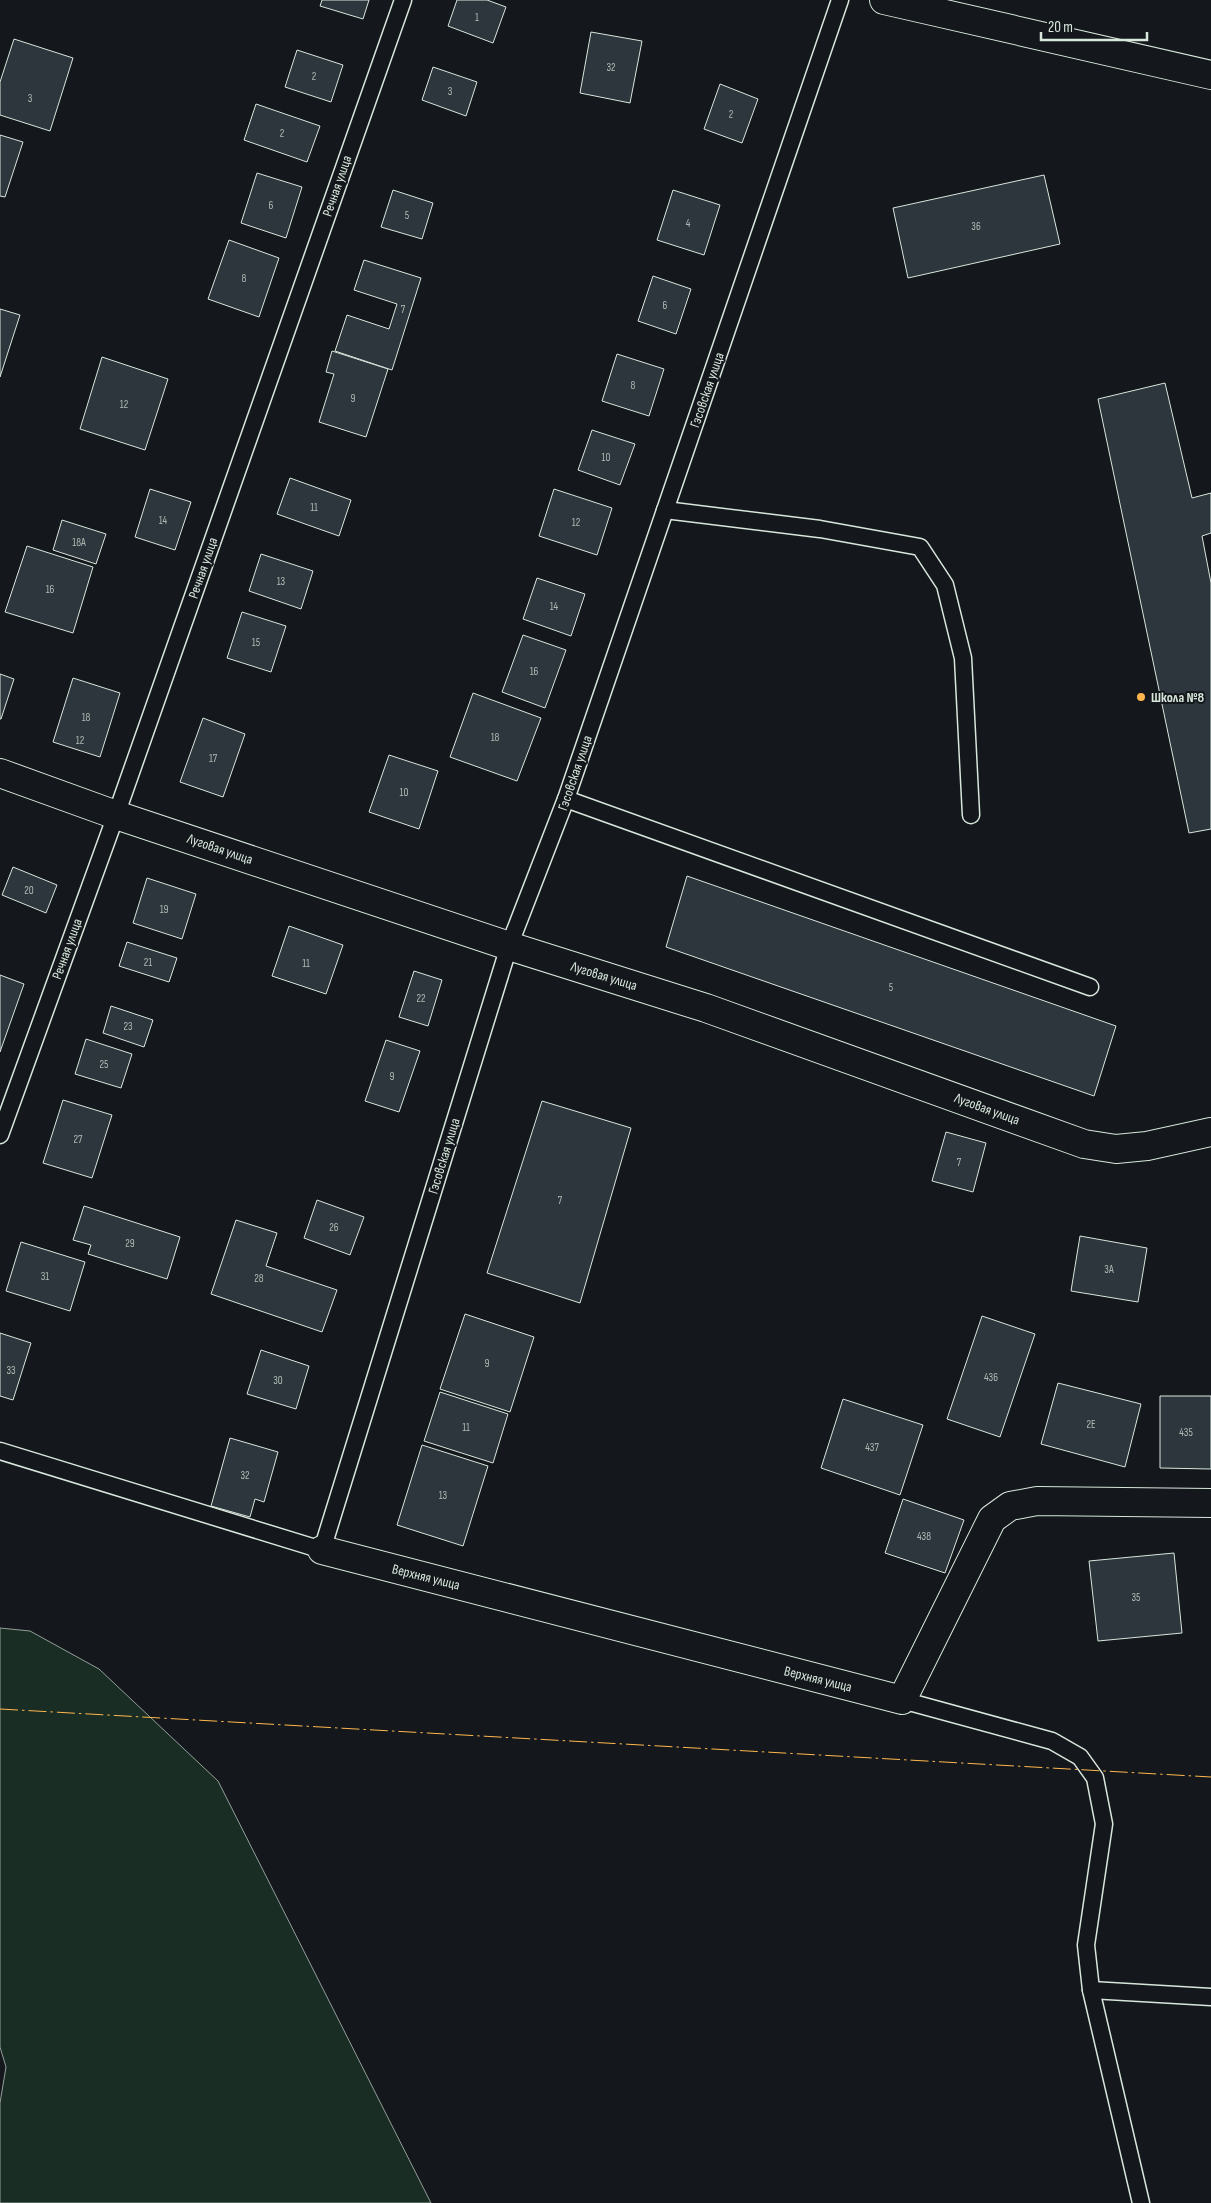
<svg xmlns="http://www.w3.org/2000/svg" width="1211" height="2203" font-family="'Sofia Sans Condensed',sans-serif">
  <rect width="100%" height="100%" fill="#14181c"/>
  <path fill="#1a2d24" stroke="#939e99" d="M0,1628l30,3 69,38 119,112 213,422h-431v-100l6,-36 -6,-20z"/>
  <g fill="#2c363c" stroke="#d8e6dc">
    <path d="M322,0h47l-6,19 -43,-13z"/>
    <path d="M457,0h30l19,7 -13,36 -45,-17z"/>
    <path d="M591,32l51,9 -12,62 -50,-10z"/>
    <path d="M14,39l59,19 -23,73 -50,-16v-33z"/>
    <path d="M297,50l46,15 -12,37 -46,-15z"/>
    <path d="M433,67l44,15 -11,34 -44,-16z"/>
    <path d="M720,84l38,15 -16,44 -38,-14z"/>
    <path d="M256,104l64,22 -13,36 -63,-22z"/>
    <path d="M0,135l23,7 -18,55 -5,-1z"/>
    <path d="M257,173l45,14 -16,51 -45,-15z"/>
    <path d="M1044,175l16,69 -152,34 -15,-70z"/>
    <path d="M393,190l40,13 -11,36 -41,-12z"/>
    <path d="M673,190l47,15 -16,50 -47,-15z"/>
    <path d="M229,240l50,18 -20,59 -51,-18z"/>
    <path d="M364,260l57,18 -29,92 -57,-19 12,-36 42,14 8,-25 -43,-14z"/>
    <path d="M653,276l38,13 -15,45 -38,-13z"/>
    <path d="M0,309l20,6 -20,62z"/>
    <path d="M332,351l56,18 -22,68 -47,-15 15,-48 -8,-2z"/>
    <path d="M617,354l47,15 -15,47 -47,-15z"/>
    <path d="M102,357l66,22 -23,71 -65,-21z"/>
    <path d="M1165,383l27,115 19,-5v40l-9,3 9,47v246l-22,4 -91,-434z"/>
    <path d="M592,430l43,14 -15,41 -42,-15z"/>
    <path d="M290,478l61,22 -12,36 -62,-22z"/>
    <path d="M150,489l41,13 -16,48 -40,-13z"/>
    <path d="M554,489l58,19 -15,47 -58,-19z"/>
    <path d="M62,520l44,14 -10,30 -43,-14z"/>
    <path d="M27,546l66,21 -20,66 -68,-21z"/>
    <path d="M261,554l52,17 -12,38 -52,-18z"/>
    <path d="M537,578l48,16 -14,42 -48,-17z"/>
    <path d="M242,612l44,14 -15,46 -44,-14z"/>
    <path d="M523,635l43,15 -21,58 -43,-16z"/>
    <path d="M0,674l14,5 -13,40h-1z"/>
    <path d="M73,678l47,15 -20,64 -47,-15z"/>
    <path d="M473,693l68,25 -24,63 -67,-24z"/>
    <path d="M203,718l42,16 -22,63 -43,-15z"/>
    <path d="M389,755l49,16 -19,58 -50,-17z"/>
    <path d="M13,867l44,18 -11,28 -44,-18z"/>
    <path d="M687,876l429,150 -22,70 -428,-149z"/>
    <path d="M147,878l49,16 -14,45 -49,-16z"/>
    <path d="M289,926l54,19 -17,49 -54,-18z"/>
    <path d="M127,942l50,16 -8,24 -50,-16z"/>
    <path d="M414,971l28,9 -14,46 -29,-9z"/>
    <path d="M0,975l24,9 -24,68z"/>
    <path d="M111,1006l42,14 -9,27 -41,-14z"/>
    <path d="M86,1039l46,15 -11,34 -46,-14z"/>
    <path d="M386,1040l34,11 -21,61 -34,-11z"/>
    <path d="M63,1100l49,15 -20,63 -49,-15z"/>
    <path d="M542,1101l89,27 -51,175 -93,-30z"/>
    <path d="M946,1132l40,11 -13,49 -41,-11z"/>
    <path d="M317,1200l47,17 -14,38 -46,-17z"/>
    <path d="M84,1206l96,31 -13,42 -79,-25 3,-9 -18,-5z"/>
    <path d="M236,1220l41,13 -11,33 71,24 -15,42 -111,-38z"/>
    <path d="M1080,1236l67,12 -9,54 -67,-11z"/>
    <path d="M21,1242l64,20 -15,49 -64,-20z"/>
    <path d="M465,1314l69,23 -24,75 -70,-23z"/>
    <path d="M982,1316l53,18 -35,103 -53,-18z"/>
    <path d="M0,1333l31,10 -18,57 -13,-4z"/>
    <path d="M261,1350l48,16 -13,43 -49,-15z"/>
    <path d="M1058,1383l83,21 -16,63 -84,-23z"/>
    <path d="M440,1392l68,22 -15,49 -69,-22z"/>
    <path d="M1160,1396h51v73l-51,-1z"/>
    <path d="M843,1399l80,26 -23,70 -79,-27z"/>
    <path d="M230,1438l48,14 -14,50 -9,-3 -5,18 -39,-11z"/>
    <path d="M422,1445l66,21 -25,80 -66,-21z"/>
    <path d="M903,1499l61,21 -19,53 -60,-20z"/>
    <path d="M1174,1553l8,80 -84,8 -9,-80z"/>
  </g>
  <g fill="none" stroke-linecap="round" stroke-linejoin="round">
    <g stroke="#d8e6dc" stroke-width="19">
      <g id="lane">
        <path d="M665,510l155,19 100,18 25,38 18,73 8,157"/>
        <path d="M566,799l524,188"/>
        <path d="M0,1135l116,-320 287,-815"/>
        <path d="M0,1451l322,99 187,-604 57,-147 274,-799"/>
        <path d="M902,1700l150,41 28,16 15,21 9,46 -18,121 5,45 50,213"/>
        <path d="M1091,1990l120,7"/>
      </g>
    </g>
    <g stroke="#d8e6dc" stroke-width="30">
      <g id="street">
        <path d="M0,773l116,42 393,131 197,62 378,136 32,5 31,-3 64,-14"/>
        <path d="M322,1550l580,150 90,-181 18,-13 27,-5 174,2"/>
      </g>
    </g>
    <g stroke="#d8e6dc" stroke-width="30">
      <path id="secondary" d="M884,0l327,75"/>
    </g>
    <use href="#lane" stroke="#14181c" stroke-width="16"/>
    <use href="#street" stroke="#14181c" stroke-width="28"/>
    <use href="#secondary" stroke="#14181c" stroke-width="28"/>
    <path stroke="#ffb74d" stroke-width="1" stroke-dasharray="18 4 2.5 4" stroke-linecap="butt" d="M0,1709l1211,68"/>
  </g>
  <circle fill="#ffb74d" stroke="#14181c" stroke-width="2" cx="1141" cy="697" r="5"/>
  <g text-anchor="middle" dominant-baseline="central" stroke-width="4" stroke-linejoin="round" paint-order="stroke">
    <g font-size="11" fill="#adbab4">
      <text x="477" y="17">1</text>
      <text x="611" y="67">32</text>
      <text x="314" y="76">2</text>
      <text x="450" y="91">3</text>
      <text x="30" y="98">3</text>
      <text x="731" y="114">2</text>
      <text x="282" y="133">2</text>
      <text x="271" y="205">6</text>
      <text x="407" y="215">5</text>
      <text x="688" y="223">4</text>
      <text x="976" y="226">36</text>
      <text x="244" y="278">8</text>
      <text x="665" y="305">6</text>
      <text x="403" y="309">7</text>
      <text x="633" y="385">8</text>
      <text x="353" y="398">9</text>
      <text x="124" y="404">12</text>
      <text x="606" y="457">10</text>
      <text x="314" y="507">11</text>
      <text x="163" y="520">14</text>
      <text x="576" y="522">12</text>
      <text x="79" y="542">18А</text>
      <text x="281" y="581">13</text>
      <text x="50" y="589">16</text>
      <text x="554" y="606">14</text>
      <text x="256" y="642">15</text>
      <text x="534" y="671">16</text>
      <text x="86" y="717">18</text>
      <text x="495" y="737">18</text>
      <text x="80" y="740">12</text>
      <text x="213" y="758">17</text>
      <text x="404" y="792">10</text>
      <text x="29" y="890">20</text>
      <text x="164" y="909">19</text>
      <text x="148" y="962">21</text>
      <text x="306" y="963">11</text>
      <text x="891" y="987">5</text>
      <text x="421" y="998">22</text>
      <text x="128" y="1026">23</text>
      <text x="104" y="1064">25</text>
      <text x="392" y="1076">9</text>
      <text x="78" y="1139">27</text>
      <text x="959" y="1162">7</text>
      <text x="560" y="1200">7</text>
      <text x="334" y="1227">26</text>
      <text x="130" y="1243">29</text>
      <text x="1109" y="1269">3А</text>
      <text x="45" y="1276">31</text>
      <text x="259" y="1278">28</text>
      <text x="487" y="1363">9</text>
      <text x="11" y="1370">33</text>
      <text x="991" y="1377">436</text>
      <text x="278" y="1380">30</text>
      <text x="1091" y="1424">2Е</text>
      <text x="466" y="1427">11</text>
      <text x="1186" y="1432">435</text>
      <text x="872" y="1447">437</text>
      <text x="245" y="1475">32</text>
      <text x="443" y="1495">13</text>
      <text x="924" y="1536">438</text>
      <text x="1136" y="1597">35</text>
    </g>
    <g font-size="14" fill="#d8e6dc" stroke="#14181c">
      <text transform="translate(337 186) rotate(-71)">Речная улица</text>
      <text transform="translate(707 390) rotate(-71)">Гэсовская улица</text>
      <text transform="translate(203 568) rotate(-71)">Речная улица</text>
      <text transform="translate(575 773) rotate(-71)">Гэсовская улица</text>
      <text transform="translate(220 849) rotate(19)">Луговая улица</text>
      <text transform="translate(67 949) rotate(-70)">Речная улица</text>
      <text transform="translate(604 976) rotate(17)">Луговая улица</text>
      <text transform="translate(987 1109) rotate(20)">Луговая улица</text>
      <text transform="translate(444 1156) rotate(-73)">Гэсовская улица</text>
      <text transform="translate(426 1577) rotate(14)">Верхняя улица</text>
      <text transform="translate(818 1679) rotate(14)">Верхняя улица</text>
    </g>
    <g font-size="14" font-weight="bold" fill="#d8e6dc" stroke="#14181c" text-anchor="start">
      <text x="1151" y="697">Школа №8</text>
    </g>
  </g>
  <path d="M1041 32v8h106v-8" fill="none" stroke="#d8e6dc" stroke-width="2.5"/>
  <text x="1048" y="32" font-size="15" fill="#d8e6dc" stroke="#14181c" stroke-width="4" paint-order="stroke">20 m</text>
</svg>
